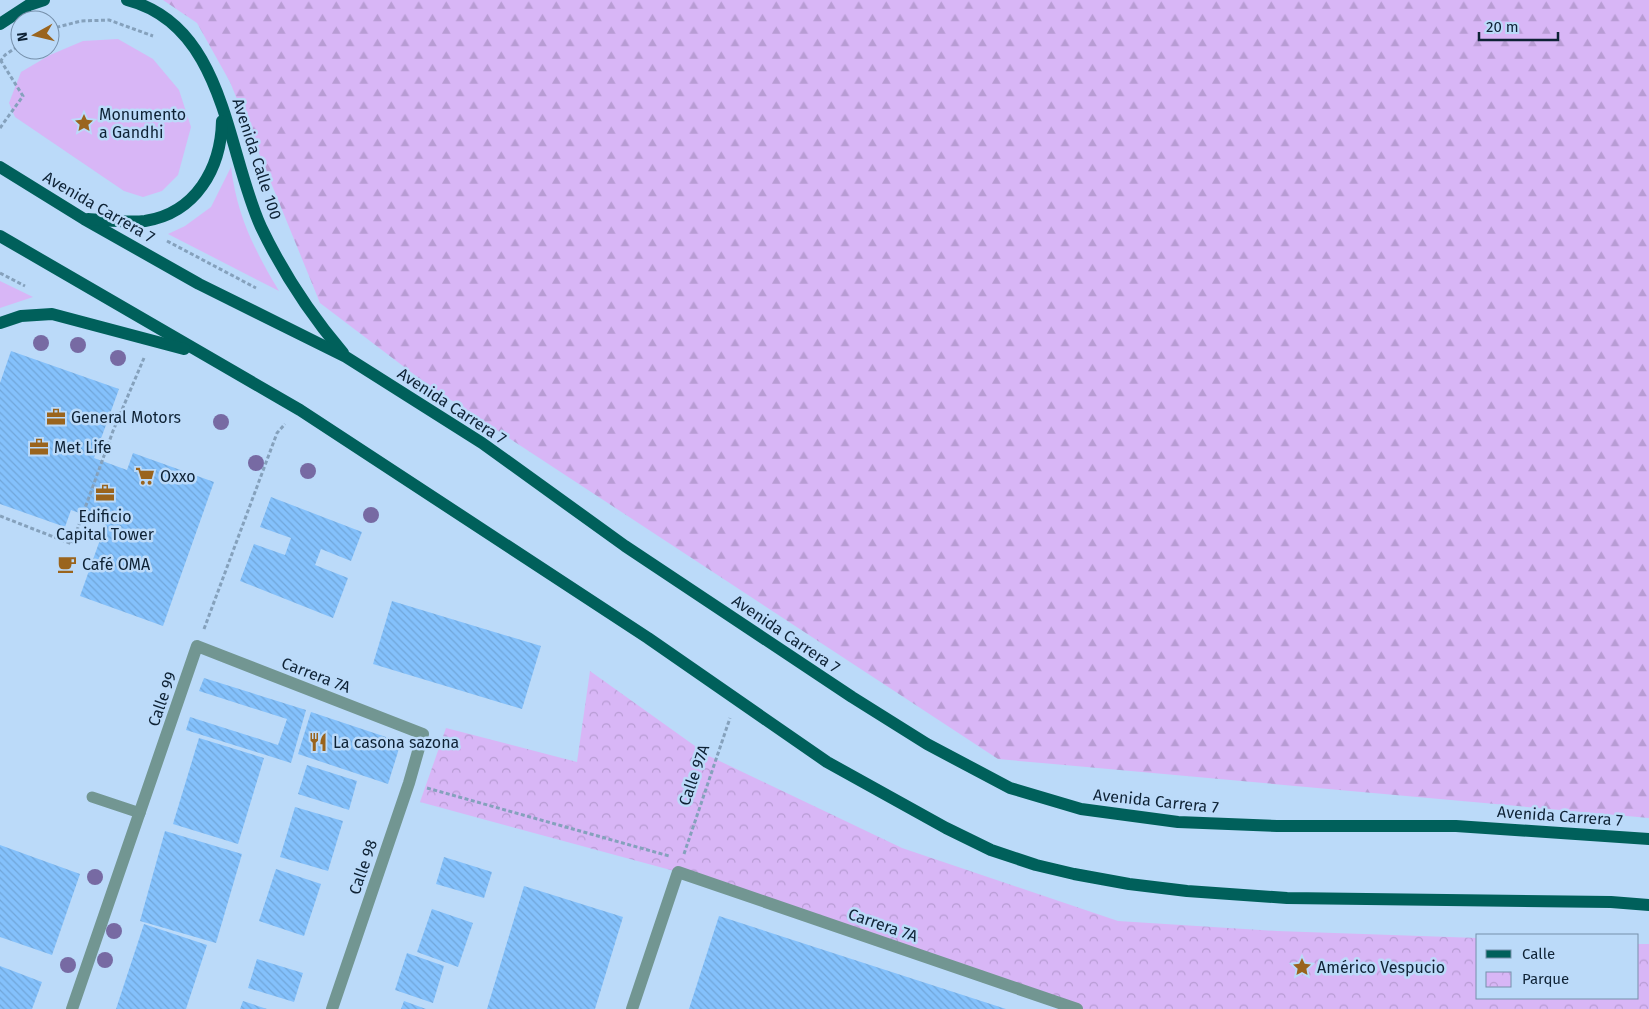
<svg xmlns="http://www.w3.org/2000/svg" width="1649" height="1009" font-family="'Fira Sans',sans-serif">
  <defs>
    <pattern id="forest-firs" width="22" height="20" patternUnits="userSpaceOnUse" patternTransform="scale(1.25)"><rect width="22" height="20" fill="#d8b6f6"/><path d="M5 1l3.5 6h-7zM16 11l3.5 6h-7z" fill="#b89cd4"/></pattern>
    <pattern id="park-crowns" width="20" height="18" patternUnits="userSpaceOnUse" patternTransform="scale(1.25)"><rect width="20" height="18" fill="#d8b6f6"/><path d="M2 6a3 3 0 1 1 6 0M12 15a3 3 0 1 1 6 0" fill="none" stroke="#b89cd4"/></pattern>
    <pattern id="building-back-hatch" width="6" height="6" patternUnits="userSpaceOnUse" patternTransform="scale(1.25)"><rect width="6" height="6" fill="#84c1fc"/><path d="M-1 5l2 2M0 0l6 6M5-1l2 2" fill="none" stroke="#71a6d9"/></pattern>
  </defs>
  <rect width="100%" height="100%" fill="#bbdaf9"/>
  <g fill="#d8b6f6">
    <path d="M118,39l35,20 26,31 12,37 -13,48 -16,16 -19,6 -19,-6 -109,-74 -6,-14 12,-31 29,-17 33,-14z"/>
    <path d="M231,167c6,49 23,82 48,124l-111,-57 17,-8 26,-19z"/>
    <path d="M0,281l33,16 -33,11z"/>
  </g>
  <path fill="url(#forest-firs)" d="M163,0h1486v818l-651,-59 -570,-374 -108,-82 -90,-221 -33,-59z"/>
  <path fill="url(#park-crowns)" d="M590,671l119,85 193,92 216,73 159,10 201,7v60h160v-54h11v65h-572l-399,-137 -258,-70 26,-74 131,34z"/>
  <g fill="url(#building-back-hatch)">
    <path d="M11,351l108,38 -25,69 33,12 6,-17 81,29 -51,144 -83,-30 26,-73 -35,-13 -6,17 -65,-23v-121z"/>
    <path d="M271,497l91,35 -11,29 -30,-12 -6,16 33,13 -15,40 -93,-37 14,-37 31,11 6,-17 -31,-11z"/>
    <path d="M392,601l149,45 -19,63 -149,-45z"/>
    <path d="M204,678l102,32 -15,53 -105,-33 4,-13 88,28 9,-26 -88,-28z"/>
    <path d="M311,712l90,30 -13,42 -90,-30z"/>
    <path d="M199,738l65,20 -26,86 -65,-20z"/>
    <path d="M307,765l50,16 -8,29 -51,-16z"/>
    <path d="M295,807l48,14 -15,50 -48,-14z"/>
    <path d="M165,831l77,23 -26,89 -76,-22z"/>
    <path d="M0,845l80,29 -28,81 -52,-18z"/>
    <path d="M444,857l48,15 -8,26 -48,-14z"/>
    <path d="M276,869l45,15 -17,52 -45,-15z"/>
    <path d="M524,886l99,31 -28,92h-108z"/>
    <path d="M432,909l41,14 -15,44 -41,-15z"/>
    <path d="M719,916l287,93h-317z"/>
    <path d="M144,924l63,21 -21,64h-70z"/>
    <path d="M407,953l37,13 -11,37 -38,-13z"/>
    <path d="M257,959l46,14 -9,29 -46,-14z"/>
    <path d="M0,966l42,16 -10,27h-32z"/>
    <path d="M243,1001l24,8h-27z"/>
    <path d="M404,1001l22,8h-25z"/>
  </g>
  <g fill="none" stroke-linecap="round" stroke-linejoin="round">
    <g stroke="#85a1bc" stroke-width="3" stroke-dasharray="4 2.5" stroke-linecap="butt">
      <path d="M50,29l31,-8 28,-1 44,16"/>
      <path d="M0,62l5,-7 15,-10"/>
      <path d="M0,128l23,-32 -22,-35"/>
      <path d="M167,241l89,47"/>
      <path d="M0,273l25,13"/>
      <path d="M0,516l72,28 41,-113 31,-73"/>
      <path d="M204,629l73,-196 8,-9"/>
      <path d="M427,788l242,68"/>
      <path d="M684,854l46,-136"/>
    </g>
    <path stroke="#729692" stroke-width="11" d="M92,797l48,16"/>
    <g stroke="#729692" stroke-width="12">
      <path d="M72,1009l125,-363 226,88 -14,49 -77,226"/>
      <path d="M632,1009l46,-137 399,137"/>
    </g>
    <g stroke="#00605b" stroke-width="12">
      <path d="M127,0c98,25 99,150 134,227 22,46 49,87 82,126"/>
      <path d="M0,24l29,-19 15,-5"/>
      <path d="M0,167l84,52 115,65 147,73 136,86 143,103 227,151 75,47 83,44 71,21 97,13 99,4h179l193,13"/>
      <path d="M88,219c18,1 39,4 57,2 51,-8 76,-53 77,-100"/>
      <path d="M0,236l300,174 348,228 179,124 119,66 45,22 45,15 38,9 55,10 58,7 100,7 324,4 38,3"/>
      <path d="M0,323l21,-7 31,-2 132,35"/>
    </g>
  </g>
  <g fill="#776aa3">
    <circle cx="41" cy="343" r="8"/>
    <circle cx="78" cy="345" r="8"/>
    <circle cx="118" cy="358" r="8"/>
    <circle cx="221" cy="422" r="8"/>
    <circle cx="256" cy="463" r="8"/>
    <circle cx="308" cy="471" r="8"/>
    <circle cx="371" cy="515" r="8"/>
    <circle cx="95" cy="877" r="8"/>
    <circle cx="114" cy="931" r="8"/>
    <circle cx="105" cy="960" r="8"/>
    <circle cx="68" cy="965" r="8"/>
  </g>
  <defs>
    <g id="sight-bare" transform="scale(1.5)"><path d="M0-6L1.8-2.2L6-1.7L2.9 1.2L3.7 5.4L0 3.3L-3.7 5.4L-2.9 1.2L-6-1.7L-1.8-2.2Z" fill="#9a641d" stroke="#bbdaf9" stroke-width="2.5" paint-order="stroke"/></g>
    <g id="office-bare" transform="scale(1.5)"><path d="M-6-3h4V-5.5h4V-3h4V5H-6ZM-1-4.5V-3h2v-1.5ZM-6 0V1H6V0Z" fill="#9a641d" stroke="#bbdaf9" stroke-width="2.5" paint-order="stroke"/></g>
    <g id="supermarket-bare" transform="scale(1.5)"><path d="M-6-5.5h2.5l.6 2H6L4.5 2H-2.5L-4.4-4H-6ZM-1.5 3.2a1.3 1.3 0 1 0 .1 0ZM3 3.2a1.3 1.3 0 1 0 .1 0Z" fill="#9a641d" stroke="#bbdaf9" stroke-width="2.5" paint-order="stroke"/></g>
    <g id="cafe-bare" transform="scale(1.5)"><path d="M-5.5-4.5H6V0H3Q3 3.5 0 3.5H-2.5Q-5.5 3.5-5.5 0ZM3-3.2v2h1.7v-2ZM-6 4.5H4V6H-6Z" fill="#9a641d" stroke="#bbdaf9" stroke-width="2.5" paint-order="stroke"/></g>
    <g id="restaurant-bare" transform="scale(1.5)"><path d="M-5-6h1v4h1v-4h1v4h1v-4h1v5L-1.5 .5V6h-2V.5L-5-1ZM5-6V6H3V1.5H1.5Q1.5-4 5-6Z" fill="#9a641d" stroke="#bbdaf9" stroke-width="2.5" paint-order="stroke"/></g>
  </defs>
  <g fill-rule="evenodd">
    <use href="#sight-bare" x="84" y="123"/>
    <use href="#office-bare" x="56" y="417"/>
    <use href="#office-bare" x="39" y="447"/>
    <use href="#supermarket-bare" x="145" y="476"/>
    <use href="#office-bare" x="105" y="493"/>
    <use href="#cafe-bare" x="67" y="564"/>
    <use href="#restaurant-bare" x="318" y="742"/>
    <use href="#sight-bare" x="1302" y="967"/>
  </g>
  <g text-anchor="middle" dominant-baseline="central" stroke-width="5" stroke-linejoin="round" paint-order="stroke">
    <g font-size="16" fill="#0e2235" stroke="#bbdaf9" text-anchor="start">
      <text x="99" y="114">Monumento<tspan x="99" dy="18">a Gandhi</tspan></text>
      <text x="71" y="417">General Motors</text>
      <text x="54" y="447">Met Life</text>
      <text x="160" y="476">Oxxo</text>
      <text x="105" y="516" text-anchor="middle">Edificio<tspan x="105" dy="18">Capital Tower</tspan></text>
      <text x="82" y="564">Café OMA</text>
      <text x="333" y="742">La casona sazona</text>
      <text x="1317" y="967">Américo Vespucio</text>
    </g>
    <g font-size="16" fill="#0e2235" stroke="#bbdaf9">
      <text transform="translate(257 159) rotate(72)">Avenida Calle 100</text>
      <text transform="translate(99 207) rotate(30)">Avenida Carrera 7</text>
      <text transform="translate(452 406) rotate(33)">Avenida Carrera 7</text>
      <text transform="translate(786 634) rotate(34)">Avenida Carrera 7</text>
      <text transform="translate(316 675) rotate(21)">Carrera 7A</text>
      <text transform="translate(162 699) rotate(-71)">Calle 99</text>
      <text transform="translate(694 775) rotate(-71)">Calle 97A</text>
      <text transform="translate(1156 801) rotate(6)">Avenida Carrera 7</text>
      <text transform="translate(1560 816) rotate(4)">Avenida Carrera 7</text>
      <text transform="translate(363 867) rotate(-71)">Calle 98</text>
      <text transform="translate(883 925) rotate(19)">Carrera 7A</text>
    </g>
  </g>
  <rect x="1476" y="934" width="162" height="65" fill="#bbdaf9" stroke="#7690ab"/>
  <rect x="1486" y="950" width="25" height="8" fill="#00605b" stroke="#7690ab"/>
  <text x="1522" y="959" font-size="15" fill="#0e2235">Calle</text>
  <rect x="1486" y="972" width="25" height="15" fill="url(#park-crowns)" stroke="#7690ab"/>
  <text x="1522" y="984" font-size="15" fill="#0e2235">Parque</text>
  <g transform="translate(35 35) rotate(262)"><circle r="24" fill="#bbdaf9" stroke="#7690ab"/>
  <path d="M0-4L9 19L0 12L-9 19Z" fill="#9a641d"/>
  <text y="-8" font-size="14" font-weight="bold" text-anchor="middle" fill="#0e2235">N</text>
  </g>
  <path d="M1479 32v8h79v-8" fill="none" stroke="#0e2235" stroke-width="2.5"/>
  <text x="1486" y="32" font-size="15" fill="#0e2235" stroke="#bbdaf9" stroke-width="4" paint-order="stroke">20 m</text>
</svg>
